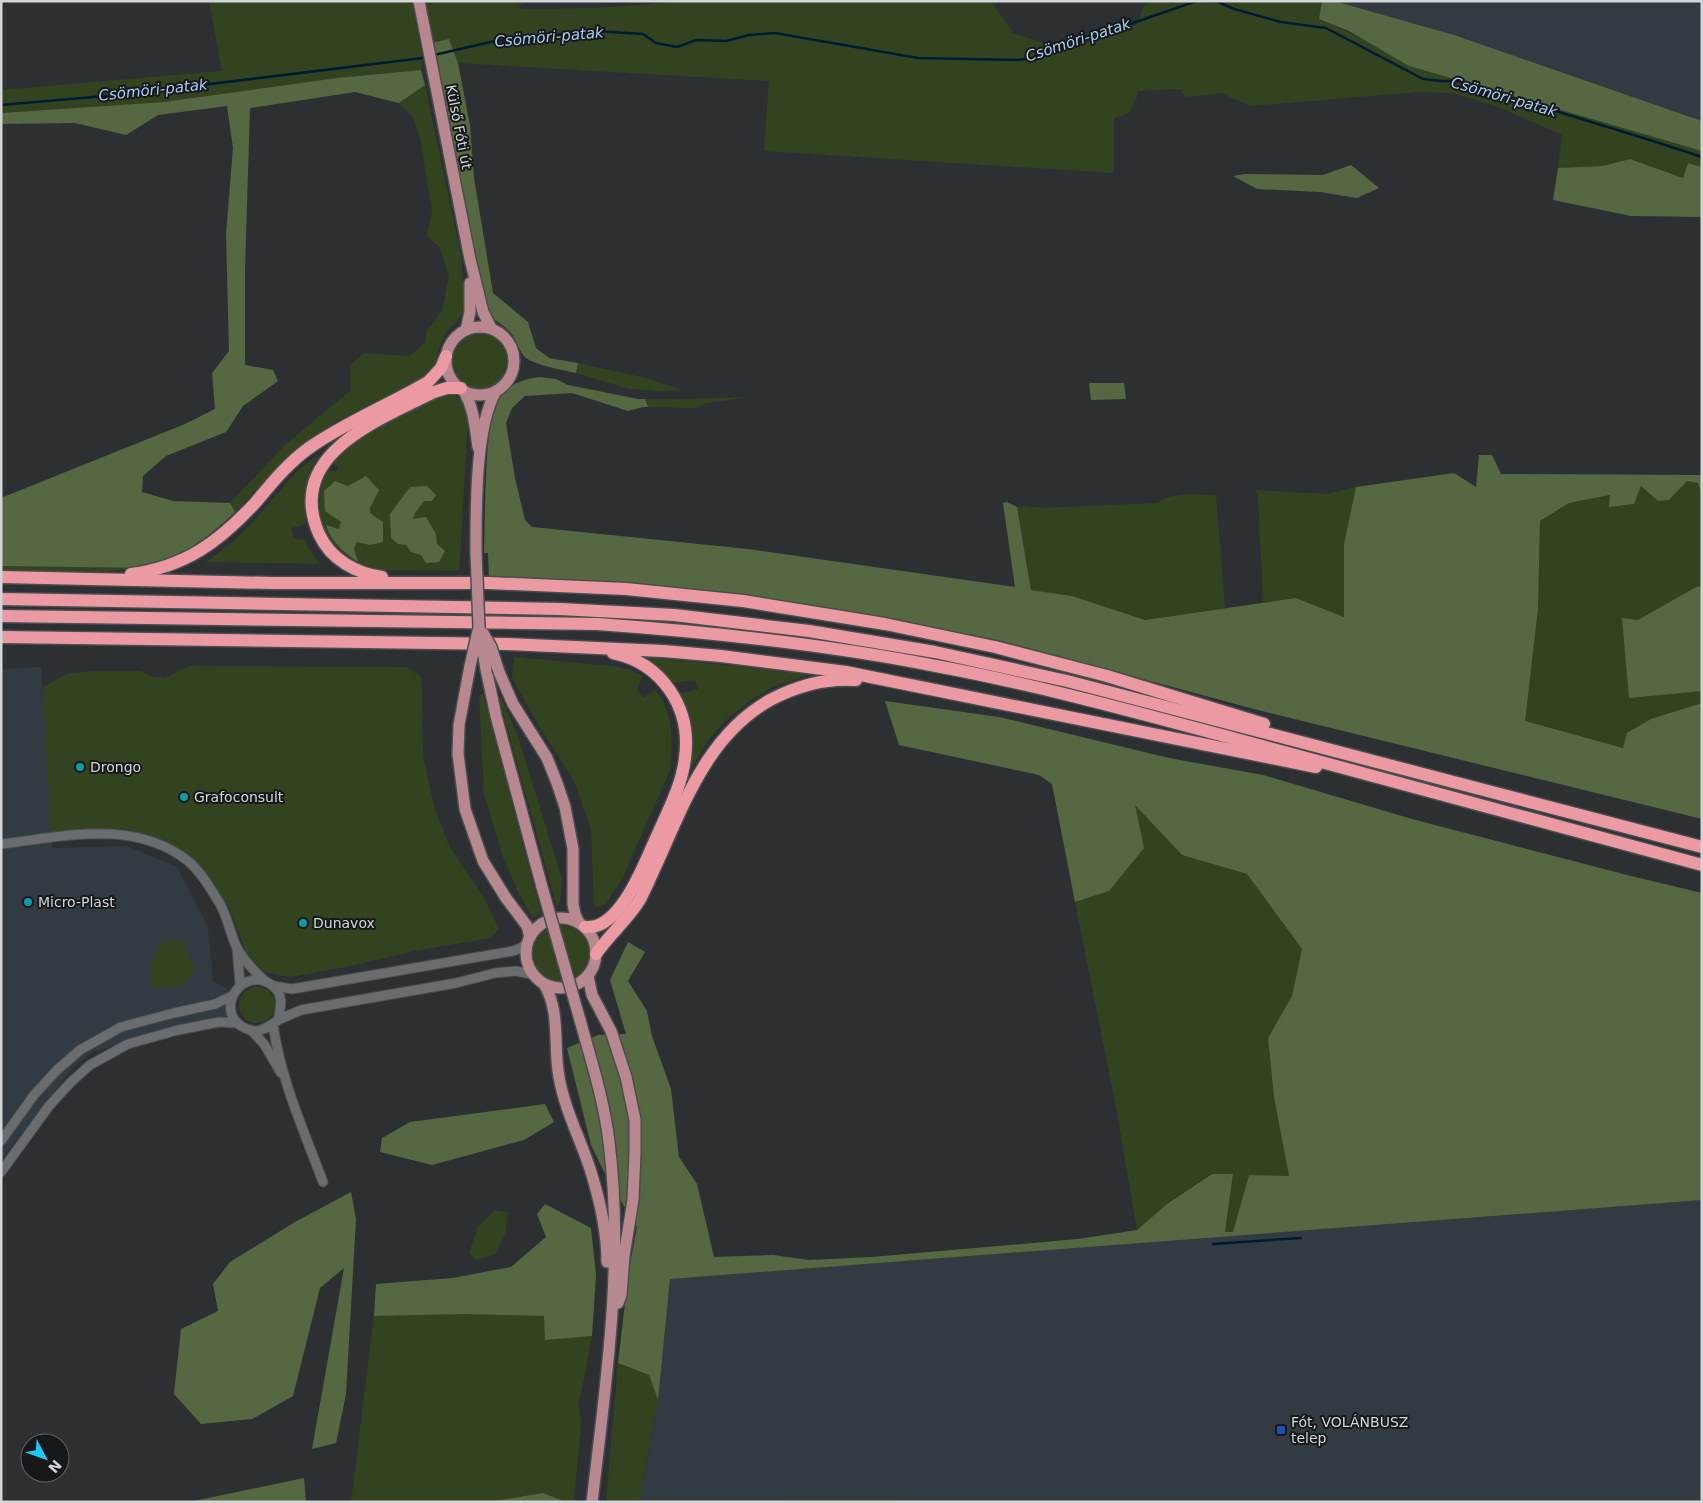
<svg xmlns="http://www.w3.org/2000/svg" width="1703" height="1503" font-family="'DejaVu Sans',sans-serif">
  <rect width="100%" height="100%" fill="#2d3033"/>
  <g fill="#323b42">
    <path d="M1334,1h368v120l-248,-86z"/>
    <path d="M41,667l2,27 312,271 -65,12 -25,-5 -17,-15 -19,-50 -36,-45 -38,-24 -30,-9h-33l-40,5v14l75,-2 50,21 31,60 5,54 14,8 3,26 -138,37 -20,16 -71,92v-491z"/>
    <path d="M1702,1200v302h-1063l19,-102 12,-121z"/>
  </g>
  <g fill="#334320">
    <path d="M209,1h203l11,59 -2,10 -84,8 -173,24 -163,11v-23l221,-19z"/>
    <path d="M424,1h99l-5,8 79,-1 95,-7h299l22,32 52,17 72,-25 9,-24h176l-2,18 117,55 265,77v16l-14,-4 -5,15 -53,-19 -27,7 -45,2 4,-33 -61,-27 -49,-15 -34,-1 -167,14 -30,-13 -36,4 -4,-8 -43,2 -2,9 -7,13 -15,5v55l-350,-22 5,-70 -311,-18 -9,-24 -18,4z"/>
    <path d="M425,85l36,170 4,52 -8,15 -11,10 -7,16 -4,17 -12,12 -84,43 -46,31 -58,61 -5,-9 55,-58 66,-55 -1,-25 14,-12 45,3 17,-14v-11l16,-20 7,-35 -9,-28 -13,-12 5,-25 -12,-73 -7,-21 -14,-14z"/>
    <circle cx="482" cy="361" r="29"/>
    <path d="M578,363l68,15 36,12 -19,1 -34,-2 -53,-16z"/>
    <path d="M442,393c20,1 23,10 26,28l-9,150 -76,-1 -25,-7 -16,-11 -15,-16 -8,-21 1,-23 7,-22 9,2 2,-5 -6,-5 12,-14 42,-26z"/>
    <path d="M751,397l-45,6 -9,5 -49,-1 -3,-8h39z"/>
    <path d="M319,454c-15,19 -13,46 -13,69l-5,3 -10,2 3,11 10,1 15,24 -113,-2 25,-19 19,-18 47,-54z"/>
    <path d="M1687,481l11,2 4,14v206l-51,17 -27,28 -100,-26 14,-113 2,-88 29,-18 42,-8 -1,12 30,-21 29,14z"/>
    <path d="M1356,487l-12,57v73l-48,-19 -33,4 -5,-108 -4,-4 73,4z"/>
    <path d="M1188,494l28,1 9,113 -80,12 -73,-24 -41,-6 -14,-83 8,-1 16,2 116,-5 11,-6z"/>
    <path d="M1,566l146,2 -48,4 -98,-1z"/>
    <path d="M514,657l98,9 16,3 14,7 -5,14 7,8 10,-8c20,17 19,56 16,80l-47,107 -17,27 -12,3 -3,-79 -17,-47 -36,-57 -26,-46z"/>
    <path d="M644,657l169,17 -36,11 -29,17 -23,19 -18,21 -16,27v-35l-13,-40 20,-5 -3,-9 -22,3 -7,-7z"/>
    <path d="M188,666l219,1 14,10 1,17 1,62 12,55 16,38 33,49 15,31 -9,9 -76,13 -59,14 -65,12 -25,-5 -17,-15 -19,-50 -36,-45 -38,-24 -30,-9h-33l-41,5 -8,-147 24,-13 28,-3h46l12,6 12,1z"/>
    <path d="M483,694l58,219 -8,5 -16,-28 -14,-33 -19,-63 -5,-98z"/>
    <path d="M501,696l17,41 44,142 -2,22 -3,6 -58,-209z"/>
    <path d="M1135,805l47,50 65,19 55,75 -10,47 -24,42 6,59 15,79 -40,-1 -16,57 -8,1 8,-58 -21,-1 -45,30 -30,26 -21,-123 -41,-205 34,-11z"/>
    <circle cx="561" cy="954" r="29"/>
    <path d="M168,940l16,2 11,29 -13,15 -32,1c2,-22 -2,-34 18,-47z"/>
    <circle cx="257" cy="1005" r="18"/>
    <path d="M494,1211l14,1 -3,22 -10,20 -19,6 -7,-7 9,-26z"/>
    <path d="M466,1314l79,2v24l47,-4 -11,58 -3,8 3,24 -7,74 -8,2 -23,-9 -55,9h-137l23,-186z"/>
    <path d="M618,1363l31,12 9,25 -19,102h-33z"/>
    <rect x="785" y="1499" width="111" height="3"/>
  </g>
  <g fill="#566842">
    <path d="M1322,1h12l120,34 248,86v30l-293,-85 -60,-35 -30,-12z"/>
    <path d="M449,39l9,24 12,62 4,53 19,115 35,29 8,26 13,10 29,5 -2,10c-13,-3 -44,-8 -52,-17 -6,-7 -8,-18 -14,-24 -7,-8 -17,-12 -24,-20l-55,-269z"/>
    <path d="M421,70l4,15 -26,18 -44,-11 -105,16 -5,161v96l28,5 5,11 -35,25 -17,26 -60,24 -23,20 -1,16 31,9 57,2 5,9c-25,24 -55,47 -88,56l-146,-2v-68l184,-74 30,-15 -3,-36 17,-22 -3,-117 7,-86 -6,-42 -69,9 -32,20 -51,-12 -74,1v-11l163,-11 173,-24z"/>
    <path d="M1630,159l53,19 5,-15 14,4v50l-71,-1 -78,-16 5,-32 45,-2z"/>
    <path d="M1351,165l28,23 -22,10 -37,-6 -63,-3 -24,-13 12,-2 78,1z"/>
    <path d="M540,377l16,2 12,6 70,14h7l3,8h-5l-15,4 -56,-18 -47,3 -13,12 -6,15 9,55 10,42 7,7 216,22 267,38 -12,-84 4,-1 10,5 14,83 41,6 73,24 151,-22 48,19v-73l12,-57 98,-14 22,14 3,-32h13l9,19 201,1v22l-4,-14 -11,-2 -18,19 -11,1 -17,-15 -7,18 -25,3 1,-12 -41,8 -29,18 -2,88 -13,112 98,27 4,-15 24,-14 51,-16v116l-448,-110 -256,-69 -112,-22 -55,-10 -148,-19 -149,-11 -45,-1 -1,-24h-4c1,-40 1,-80 5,-120 1,-9 1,-21 6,-30 9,-17 27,-24 45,-26z"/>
    <path d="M1089,383h35l2,16 -35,1z"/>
    <path d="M366,476l13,14 -9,18v5l13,9v20l-13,3 -13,-3 -3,7 4,13c-14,-10 -27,-20 -32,-37l13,4 2,-7 -16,-11 -1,-20 11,-10 13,5z"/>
    <path d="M427,486l9,9 -4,6h-8l-9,12 -2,6 13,-2 10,17 1,10 8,7 -6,11 -13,1 -5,-8 -10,-3 -5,-7 -8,-1 -7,-6 -1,-24 20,-27z"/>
    <path d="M1698,586l4,2v103l-73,7 -7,-80 16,2z"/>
    <path d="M885,701l114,16 170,41 94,17 149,44 219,57 71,17v307l-1032,79 -12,121 -9,-25 -31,-12 11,-93 8,-43 -29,-47 -17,-35 -24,-97 31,-13 28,-1 -16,-54 18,-38 17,10 -17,29 19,30 5,25 19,53 8,68 18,27 17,73 59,-2 36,5 63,-3 206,-18 59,-9 30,-26 45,-30h21l-8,58h8l16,-57 40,1 -15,-79 -6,-59 24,-42 10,-47 -55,-75 -65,-19 -47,-50 9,43 -35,43 -34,11 -23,-118 -13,-9 -140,-30z"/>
    <path d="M545,1104l9,18 -30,18 -92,25 -52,-13 2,-14 28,-16z"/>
    <path d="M351,1192l5,27 -10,175 -10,49 -24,6 32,-181 -24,20 -27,108 -41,23 -51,5 -27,-30 7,-65 37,-18 -5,-27 17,-22 65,-40z"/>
    <path d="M545,1204l46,24 5,47 -4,61 -47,4 -1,-24 -78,-2 -92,2 2,-32 77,-6 58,-11 35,-30 -9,-23z"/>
    <path d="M304,1478l2,24h-117z"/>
    <path d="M543,1493l23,9h-78z"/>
  </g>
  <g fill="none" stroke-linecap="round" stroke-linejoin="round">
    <g stroke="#001c35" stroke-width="2.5">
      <path d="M434,55l61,-14 100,-10 48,3 13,9 21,4 19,-7 30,1 23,-6 26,-2 143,25 100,2 14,-2 153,-53 12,-4 21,1 16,7 47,13 45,6 97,51 17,2h18l195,60 49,16"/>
      <path d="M1,105l127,-11 295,-36"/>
      <path d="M1213,1244l88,-6"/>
    </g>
    <g stroke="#4a4d50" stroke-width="11">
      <g id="minor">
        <path d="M1,844c63,-7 132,-26 187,17 13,11 23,28 32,43 7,12 10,28 16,42 7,14 18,25 29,35"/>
        <path d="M237,948l3,36"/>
        <path d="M273,986l19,3 221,-38 8,-3 7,-6"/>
        <path d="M278,1020c3,-13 6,-26 -6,-35 -28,-20 -58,22 -31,41 5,3 9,5 15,5 10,-1 16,-7 24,-12 7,-3 14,-6 21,-9l155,-27 39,-10 21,-2 18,4"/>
        <path d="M273,1024c7,54 31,107 50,158"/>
        <path d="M251,1030l13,14 17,29"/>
        <path d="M1,1141l33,-46 23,-25 23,-20 41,-23 53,-14 41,-9 17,-8"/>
        <path d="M1,1172l48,-66 21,-23 20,-18 38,-21 50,-14 41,-8 18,1"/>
      </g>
    </g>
    <g stroke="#4a4d50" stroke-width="14">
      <g id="major">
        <path d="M419,1l51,258 13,53 8,16"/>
        <circle cx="480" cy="361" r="34"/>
        <path d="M466,330l4,-18v-29"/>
        <path d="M464,391c10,18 11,36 14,56"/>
        <path d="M476,553c0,-42 -1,-126 20,-162"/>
        <path d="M470,666l-11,59 -1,29 7,55 18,52 23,37 21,28 3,11"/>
        <path d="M486,669l10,47 46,171"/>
        <path d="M499,672l14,32 34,54 10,25 8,24 8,42v55l2,10 4,9"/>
        <circle cx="561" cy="953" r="35"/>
        <path d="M588,976l4,19 19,36 15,46 9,43v33l-2,47 -9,56 -3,39 -3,8"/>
        <path d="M544,984c17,28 9,62 15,93 6,34 22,63 32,95 9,29 16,60 16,90"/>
        <path d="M580,1020c11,40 24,80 29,122 15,120 -3,241 -17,360"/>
      </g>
    </g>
    <g stroke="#4a4d50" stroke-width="15">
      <g id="highway">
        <path d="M131,574c54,-7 88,-32 125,-72 16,-19 32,-39 53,-54 37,-26 80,-43 119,-66l13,-14 5,-12"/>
        <path d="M1,577l270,6h218l137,6 117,12 142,23 110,23 112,29 157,48"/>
        <path d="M382,577c-26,-4 -51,-17 -63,-43 -35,-80 60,-114 115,-142l13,-4h14"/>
        <path d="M1,599l559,10 114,6 135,16 126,21 132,29 635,166"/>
        <path d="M1,616l596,8c114,8 227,20 339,42 102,19 203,47 304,74 154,41 308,84 462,125"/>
        <path d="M1,637l506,7 156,7 58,5 125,16 470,95"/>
        <path d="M585,927c3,0 8,0 11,-1 29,-9 49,-64 61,-90 11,-25 25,-51 28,-78 7,-50 -23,-95 -72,-105"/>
        <path d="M596,954c13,-19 31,-34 43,-53 7,-12 12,-26 18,-38 28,-62 52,-130 115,-164 27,-14 55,-21 84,-19"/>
      </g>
    </g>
    <use href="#minor" stroke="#696d70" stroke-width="9"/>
    <use href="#major" stroke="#b7888f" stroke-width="11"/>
    <use href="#highway" stroke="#eb9aa3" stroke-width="12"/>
    <g stroke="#4a4d50" stroke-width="14" stroke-linecap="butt">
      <g id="major-bridge">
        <path d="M476,553l3,74 7,42"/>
        <path d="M483,633l8,14 8,25"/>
        <path d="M470,666l8,-35"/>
        <path d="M542,887l38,133"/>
      </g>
    </g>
    <use href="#major-bridge" stroke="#b7888f" stroke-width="11"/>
  </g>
  <g fill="#0f9aa8" stroke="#161819" stroke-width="2">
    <circle cx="80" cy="767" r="5"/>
    <circle cx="184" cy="797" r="5"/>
    <circle cx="28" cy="902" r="5"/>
    <circle cx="303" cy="923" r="5"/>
  </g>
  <rect fill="#1a4fb4" stroke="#161819" stroke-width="2" x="1276" y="1425" width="10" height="10" rx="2.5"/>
  <g text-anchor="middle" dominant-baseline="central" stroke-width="4" stroke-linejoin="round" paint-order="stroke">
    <g font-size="14" fill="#d3d6d8" stroke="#161819">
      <text transform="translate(459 127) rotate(79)">Külső Fóti út</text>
    </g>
    <g font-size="14" fill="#d3d6d8" stroke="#161819" text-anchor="start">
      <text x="90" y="767">Drongo</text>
      <text x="194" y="797">Grafoconsult</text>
      <text x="38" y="902">Micro-Plast</text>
      <text x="313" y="923">Dunavox</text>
      <text x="1291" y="1422">Fót, VOLÁNBUSZ<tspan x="1291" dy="16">telep</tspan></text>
    </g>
    <g font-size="15" font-style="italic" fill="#a6cef7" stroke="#161819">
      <text transform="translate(549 37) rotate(-5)">Csömöri-patak</text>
      <text transform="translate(1078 40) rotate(-18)">Csömöri-patak</text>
      <text transform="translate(153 90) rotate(-6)">Csömöri-patak</text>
      <text transform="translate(1504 97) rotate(16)">Csömöri-patak</text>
    </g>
  </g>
  <rect width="1703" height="1503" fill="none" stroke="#d3d6d8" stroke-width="5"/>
  <g transform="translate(45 1458) rotate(131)"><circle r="24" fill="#161819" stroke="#626465"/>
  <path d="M0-4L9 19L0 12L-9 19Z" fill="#19cafc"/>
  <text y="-8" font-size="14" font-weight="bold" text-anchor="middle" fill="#d3d6d8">N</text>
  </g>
</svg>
